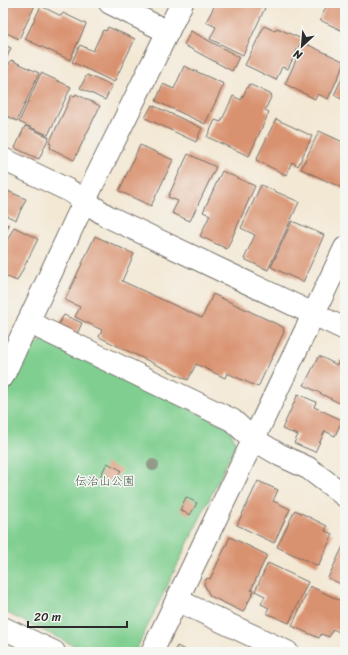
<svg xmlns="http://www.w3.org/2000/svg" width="348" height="655" font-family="Sriracha,'Klee One',sans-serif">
  <rect width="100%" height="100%" fill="#f6f6f2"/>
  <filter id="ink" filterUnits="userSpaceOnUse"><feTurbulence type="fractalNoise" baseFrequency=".025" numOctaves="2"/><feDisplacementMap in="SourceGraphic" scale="8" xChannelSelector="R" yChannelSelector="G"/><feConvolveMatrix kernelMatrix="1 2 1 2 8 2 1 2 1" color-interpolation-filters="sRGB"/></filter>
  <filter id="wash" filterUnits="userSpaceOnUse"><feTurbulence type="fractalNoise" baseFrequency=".012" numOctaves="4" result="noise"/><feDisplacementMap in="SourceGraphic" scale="16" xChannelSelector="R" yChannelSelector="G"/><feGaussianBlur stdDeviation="0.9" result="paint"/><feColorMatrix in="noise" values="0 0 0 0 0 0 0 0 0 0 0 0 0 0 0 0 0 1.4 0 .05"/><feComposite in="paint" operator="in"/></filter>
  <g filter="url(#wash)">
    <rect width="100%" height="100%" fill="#f3e8d4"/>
    <path fill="#80cf90" stroke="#567d5e" d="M46,339l183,89 7,16 -101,208h-48l-84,-41v-209l27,-55z"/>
    <g id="blocks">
      <g fill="#d9926f">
        <path d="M3,3h33l-17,36 -16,-8z"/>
        <path d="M216,3h39l10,5 -22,47 -33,-16 6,-12 -10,-5z"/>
        <path d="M328,3h17v29l-25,-12z"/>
        <path d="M41,6l20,10 2,-3 23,11 -16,36 -45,-21z"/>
        <path d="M264,26l11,5 2,-3 25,11 -14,30 -6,-2 -6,13 -31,-15z"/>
        <path d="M108,27l27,12 -21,43 -42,-20 8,-17 13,6 10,-21 3,1z"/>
        <path d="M191,31l48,26 -7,14 -48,-26z"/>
        <path d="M304,43l41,19 -17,37 -10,-5 -3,5 -30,-15z"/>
        <path d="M3,44l8,4 -8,18z"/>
        <path d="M11,60l28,13 -22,48 -14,-7v-37z"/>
        <path d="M184,66l40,18 -19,40 -49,-23 7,-17 11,5z"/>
        <path d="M345,72v29l-11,-6z"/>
        <path d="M41,73l30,14 -23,48 -29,-13z"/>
        <path d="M87,75l25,11 -7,14 -25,-12z"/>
        <path d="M249,84l23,11 -7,15 4,2 -20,44 -42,-19 8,-17 6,2 12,-26 8,4z"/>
        <path d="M76,94l24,12 -26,54 -24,-12 1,-4 -2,-1 23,-48 3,1z"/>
        <path d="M152,105l50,23 -6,14 -51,-24z"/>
        <path d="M276,119l36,17 -14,30 -6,-4 -6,13 -30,-15z"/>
        <path d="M25,126l24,11 -10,22 -24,-11z"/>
        <path d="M319,131l26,12 -1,46 -43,-20z"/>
        <path d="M140,145l33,15 -22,46 -32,-15z"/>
        <path d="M188,154l28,13 -26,54 -18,-8 6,-12 -10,-4z"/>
        <path d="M222,171l33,15 -28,63 -27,-13 10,-21 -7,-3z"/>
        <path d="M261,185l38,17 -31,68 -24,-11 11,-24 -14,-7z"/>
        <path d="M3,189l23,10 -10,21 -13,-6z"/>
        <path d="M292,221l32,14 -21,47 -32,-15z"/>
        <path d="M3,223l6,2 -6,13z"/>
        <path d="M14,227l24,12 -21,42 -14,-6v-26z"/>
        <path d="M95,236l39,18 -12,27 80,37 11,-24 70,33 1,5 -26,55 -31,-14 -2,5 -29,-14 -8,16 -89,-43 3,-7 -27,-13 5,-10 -15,-7z"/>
        <path d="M64,315l18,8 -5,11 -19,-9z"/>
        <path d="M319,356l18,9 2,-5 6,3v43l-41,-21z"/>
        <path d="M298,394l18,8 -2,5 28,13 -7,16 -10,-5 -10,21 -21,-9 4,-8 -16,-6z"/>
        <path d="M107,463l14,7 -7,14 -14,-7z"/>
        <path d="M258,481l20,9 -5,11 17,8 -16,34 -37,-18z"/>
        <path d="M186,497l11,6 -7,12 -10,-5z"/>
        <path d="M295,510l32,16 -2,5 8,3 -15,32 -41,-19z"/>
        <path d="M230,537l37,18 -16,35 3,1 -11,21 -33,-16 -6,-12 3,-6 3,1z"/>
        <path d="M345,542v44l-17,-8z"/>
        <path d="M268,563l40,19 -19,41 -23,-10 3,-5 -8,-4 4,-8 -10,-5z"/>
        <path d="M310,586l35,17v26l-2,5 -10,-5 -4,8 -8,-3 -2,4 -27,-12z"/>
        <path d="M177,646l12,6h-15z"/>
      </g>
    </g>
  </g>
  <g filter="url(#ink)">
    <use href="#blocks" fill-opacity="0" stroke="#716d66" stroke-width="1"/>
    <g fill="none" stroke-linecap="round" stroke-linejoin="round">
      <g stroke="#716d66" stroke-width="24">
        <g id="minor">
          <path d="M110,3l58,29"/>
          <path d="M3,159l67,32 37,25 238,113"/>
          <path d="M28,322l204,98 21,19 27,16 28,13 37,28"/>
          <path d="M3,376l81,-174 98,-199"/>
          <path d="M177,600l110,52"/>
          <path d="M3,628l51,24"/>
          <path d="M152,652l193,-404"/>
        </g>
      </g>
      <use href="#minor" stroke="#fff" stroke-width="22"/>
    </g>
    <circle fill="#939b88" cx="153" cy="465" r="6"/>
  </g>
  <g text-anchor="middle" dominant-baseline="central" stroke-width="3" stroke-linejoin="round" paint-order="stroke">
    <g font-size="12" fill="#445c49" stroke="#f6f6f2">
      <text x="105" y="481">伝治山公園</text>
    </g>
  </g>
  <rect width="348" height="655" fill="none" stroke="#f6f6f2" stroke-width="16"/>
  <g transform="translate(302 46) rotate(206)" stroke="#f6f6f2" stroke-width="3" paint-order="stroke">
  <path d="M0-3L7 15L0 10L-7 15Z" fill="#2b2b2b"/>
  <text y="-6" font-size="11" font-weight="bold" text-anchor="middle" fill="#2b2b2b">N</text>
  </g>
  <path d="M28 621v6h99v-6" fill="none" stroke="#2b2b2b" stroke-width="2"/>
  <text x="34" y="621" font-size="12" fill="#2b2b2b" stroke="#f6f6f2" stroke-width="3" paint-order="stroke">20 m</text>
</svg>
